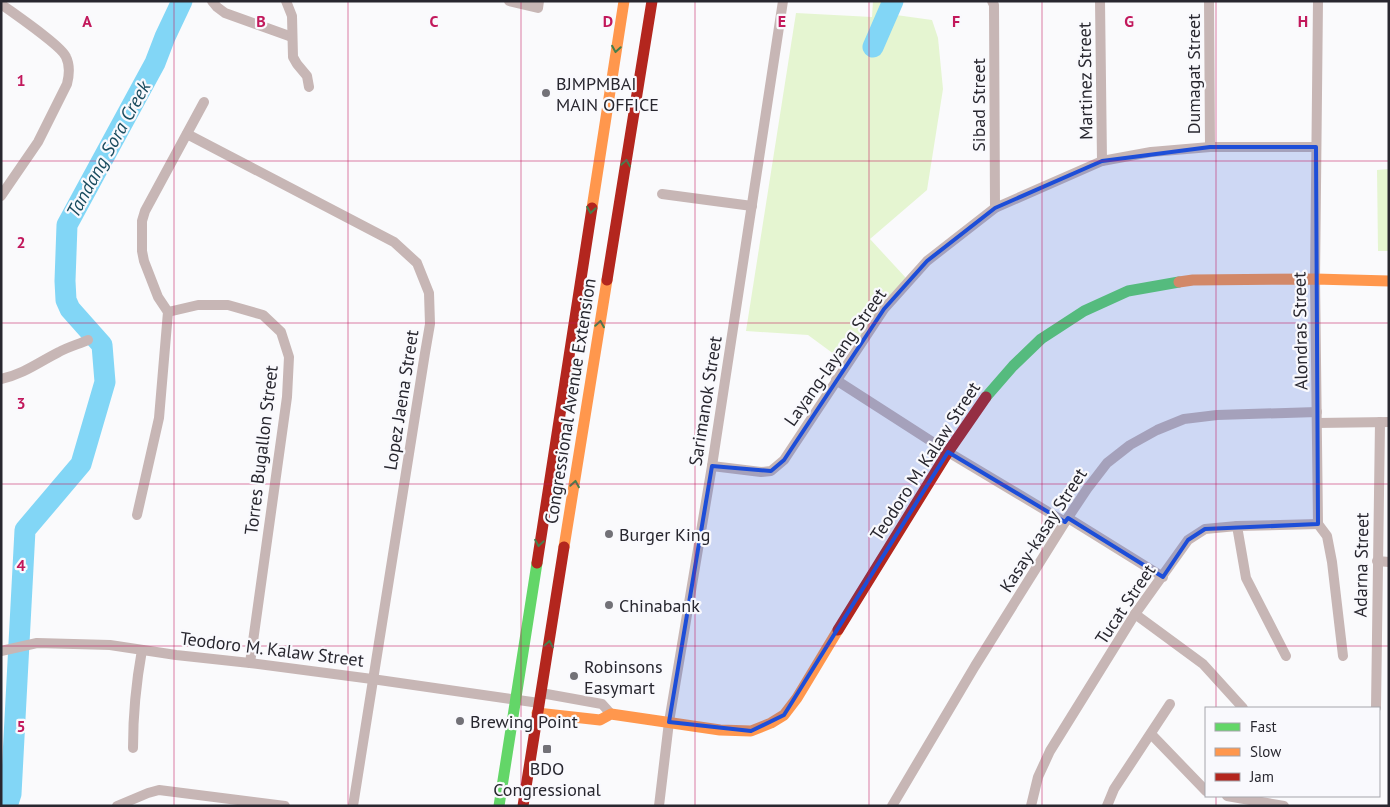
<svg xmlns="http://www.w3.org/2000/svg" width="1390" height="807" font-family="'PT Sans',sans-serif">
  <rect width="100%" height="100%" fill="#fafafc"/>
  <g fill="#e5f5d1">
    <path d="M873,1h27l-4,14 36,5 6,18 5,51 -16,101 -57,49 36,39 -64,82 -34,-25 -62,-4 50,-318 76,4z"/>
    <path d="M1389,169v82h-11l-1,-81z"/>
  </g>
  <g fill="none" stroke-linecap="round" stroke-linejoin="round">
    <g stroke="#82d6f6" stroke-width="21">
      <path d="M873,47l20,-46"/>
      <path d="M7,806l4,-12 14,-264 56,-66 24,-82 -3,-37 -32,-36 -4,-9 -1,-19 2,-56 88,-162 10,-26 17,-36"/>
    </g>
    <g stroke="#c7b6b5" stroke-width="10">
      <path d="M212,1l5,6 8,6 67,24"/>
      <path d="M286,1l6,15 1,41 4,7 10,12 2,11"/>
      <path d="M509,1l29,7 1,-7"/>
      <path d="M992,1l2,4 1,203"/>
      <path d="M1100,1l2,160"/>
      <path d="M1209,1l1,146"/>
      <path d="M1318,1l-3,278 3,245 9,12 5,26 11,94"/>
      <path d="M1,4c12,9 61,42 65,53 4,8 3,19 1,27l-29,58 -37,54"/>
      <path d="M187,134l207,108 23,21 12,30 1,31 -5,29 -72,453"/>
      <path d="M662,194l90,12"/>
      <path d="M168,312l30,-7h30l35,10 18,17 8,25 -2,40 -37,266"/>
      <path d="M1,379c23,-5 38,-17 58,-27 9,-5 20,-8 29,-12"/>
      <path d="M836,380l112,72 117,70"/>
      <path d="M1317,423l72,-1"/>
      <path d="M712,466l49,6 10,-1 13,-11 100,-151 43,-48 68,-53 107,-47 49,-9 59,-5h106"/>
      <path d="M137,515l22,-97 9,-106 -10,-15 -14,-36 -2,-10v-30l3,-10 59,-109"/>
      <path d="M1068,518l95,59"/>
      <path d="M1237,526l9,52 40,78"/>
      <path d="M1377,561l12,1"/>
      <path d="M1135,614l68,50 40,44"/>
      <path d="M1,651l36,-8 73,2 66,10 74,8 122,16 167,24"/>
      <path d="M541,693l61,11 9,10"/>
      <path d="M1376,708l4,-286"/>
      <path d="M1151,734l55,57"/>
      <path d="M133,748c0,-34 3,-65 9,-98"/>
      <path d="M1227,796l57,10"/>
      <path d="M117,806l31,-13 11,-3 126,16"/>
      <path d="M659,806l10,-84 43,-256 71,-465"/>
      <path d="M892,806l83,-140 90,-144 22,-33 20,-26 23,-18 27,-15 27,-11 33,-4 100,-3"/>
      <path d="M1031,806l7,-29 12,-26 85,-137 53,-74 17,-11 32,-3 81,-2"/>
      <path d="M1107,806l7,-17 56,-85"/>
    </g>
    <g stroke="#63d668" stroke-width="11">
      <path d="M986,397l27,-31 28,-27 43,-28 44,-20 51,-9"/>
      <path d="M499,806l38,-243"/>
    </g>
    <g stroke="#ff974d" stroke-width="11">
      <path d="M592,208l32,-207"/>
      <path d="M1179,282l14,-2 122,-1 74,2"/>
      <path d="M564,547l43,-267"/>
      <path d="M537,713l63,7 11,-6 109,16 31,1 20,-8 13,-8 13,-17 41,-68"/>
    </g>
    <g stroke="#b3261e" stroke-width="11">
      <path d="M607,280l45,-279"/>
      <path d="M537,563l55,-355"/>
      <path d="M838,630l110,-178 38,-55"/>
      <path d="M523,806l41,-259"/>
    </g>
  </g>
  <defs><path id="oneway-chevron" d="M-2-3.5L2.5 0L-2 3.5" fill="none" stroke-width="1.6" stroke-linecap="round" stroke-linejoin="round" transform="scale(1.25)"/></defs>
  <g stroke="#467e4c">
    <use href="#oneway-chevron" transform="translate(616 49) rotate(99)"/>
    <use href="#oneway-chevron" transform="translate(626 163) rotate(-81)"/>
    <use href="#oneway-chevron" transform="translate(591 210) rotate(99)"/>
    <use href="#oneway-chevron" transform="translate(600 324) rotate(-81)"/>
    <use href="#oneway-chevron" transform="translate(575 484) rotate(-81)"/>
    <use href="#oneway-chevron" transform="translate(539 543) rotate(99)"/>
    <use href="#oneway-chevron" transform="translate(549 644) rotate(-81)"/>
  </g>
  <path fill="#1d4ed8" fill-opacity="0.2" stroke="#1d4ed8" stroke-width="4" stroke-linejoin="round" d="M1210,147h106l2,377 -113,5 -17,11 -25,37 -95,-59 -3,4 -117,-70 -164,263 -33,16 -82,-9 43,-256 59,5 13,-11 100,-151 43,-48 68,-53 107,-47z"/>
  <path fill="none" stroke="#c2185b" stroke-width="1" stroke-opacity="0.55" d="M174,1v805M348,1v805M521,1v805M695,1v805M869,1v805M1042,1v805M1216,1v707M1,161h1388M1,323h1388M1,484h1388M1,646h1388M1216,796v10"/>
  <g fill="#727177" stroke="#f9f9fd" stroke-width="2">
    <circle cx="546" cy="93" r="5"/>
    <circle cx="609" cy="534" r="5"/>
    <circle cx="609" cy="605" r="5"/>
    <circle cx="574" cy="676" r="5"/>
    <circle cx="460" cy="721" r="5"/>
    <rect x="542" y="744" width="10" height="10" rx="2.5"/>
  </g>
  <g text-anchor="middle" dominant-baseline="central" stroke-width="4.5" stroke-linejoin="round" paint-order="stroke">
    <g font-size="18" fill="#28272f" stroke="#f9f9fd">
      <text transform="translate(1193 74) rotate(-90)">Dumagat Street</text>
      <text transform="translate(1085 81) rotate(-91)">Martinez Street</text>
      <text transform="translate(978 105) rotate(-90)">Sibad Street</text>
      <text transform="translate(1300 331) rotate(-91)">Alondras Street</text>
      <text transform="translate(835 357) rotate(-55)">Layang-layang Street</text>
      <text transform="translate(401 400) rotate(-81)">Lopez Jaena Street</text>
      <text transform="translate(570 401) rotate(-81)">Congressional Avenue Extension</text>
      <text transform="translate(705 401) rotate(-81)">Sarimanok Street</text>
      <text transform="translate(261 450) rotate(-83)">Torres Bugallon Street</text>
      <text transform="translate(925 461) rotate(-57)">Teodoro M. Kalaw Street</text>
      <text transform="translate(1043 530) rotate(-57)">Kasay-kasay Street</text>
      <text transform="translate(1361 565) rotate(-89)">Adarna Street</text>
      <text transform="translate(1125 604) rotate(-56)">Tucat Street</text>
      <text transform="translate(272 649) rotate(7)">Teodoro M. Kalaw Street</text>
    </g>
    <g font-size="18" fill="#28272f" stroke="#f9f9fd" text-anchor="start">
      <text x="556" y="83">BJMPMBAI<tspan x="556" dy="21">MAIN OFFICE</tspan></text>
      <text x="619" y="534">Burger King</text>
      <text x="619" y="605">Chinabank</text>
      <text x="584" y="666">Robinsons<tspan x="584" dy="21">Easymart</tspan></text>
      <text x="470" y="721">Brewing Point</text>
      <text x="547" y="768" text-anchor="middle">BDO<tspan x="547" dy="21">Congressional</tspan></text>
    </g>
    <g font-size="19" font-style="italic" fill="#194b5e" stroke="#f9f9fd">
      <text transform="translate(108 149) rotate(-61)">Tandang Sora Creek</text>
    </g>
  </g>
  <g font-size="16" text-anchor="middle" font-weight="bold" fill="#c2185b" stroke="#f9f9fd" stroke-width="4.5" stroke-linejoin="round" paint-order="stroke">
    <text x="87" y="27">A</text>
    <text x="261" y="27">B</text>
    <text x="434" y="27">C</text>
    <text x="608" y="27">D</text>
    <text x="782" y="27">E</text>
    <text x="956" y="27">F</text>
    <text x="1129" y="27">G</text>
    <text x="1303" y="27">H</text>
    <text x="21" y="86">1</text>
    <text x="21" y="248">2</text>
    <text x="21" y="409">3</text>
    <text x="21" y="571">4</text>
    <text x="21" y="732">5</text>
  </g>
  <rect width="1390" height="807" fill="none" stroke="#28272f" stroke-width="5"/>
  <rect x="1205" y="707" width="175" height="90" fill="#f9f9fd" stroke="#a5a5ab"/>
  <rect x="1215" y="723" width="25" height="8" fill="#63d668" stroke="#a5a5ab"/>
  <text x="1250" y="732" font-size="15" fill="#28272f">Fast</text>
  <rect x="1215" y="748" width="25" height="8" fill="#ff974d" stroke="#a5a5ab"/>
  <text x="1250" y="757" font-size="15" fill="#28272f">Slow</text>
  <rect x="1215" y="773" width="25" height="8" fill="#b3261e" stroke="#a5a5ab"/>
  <text x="1250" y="782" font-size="15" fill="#28272f">Jam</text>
</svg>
